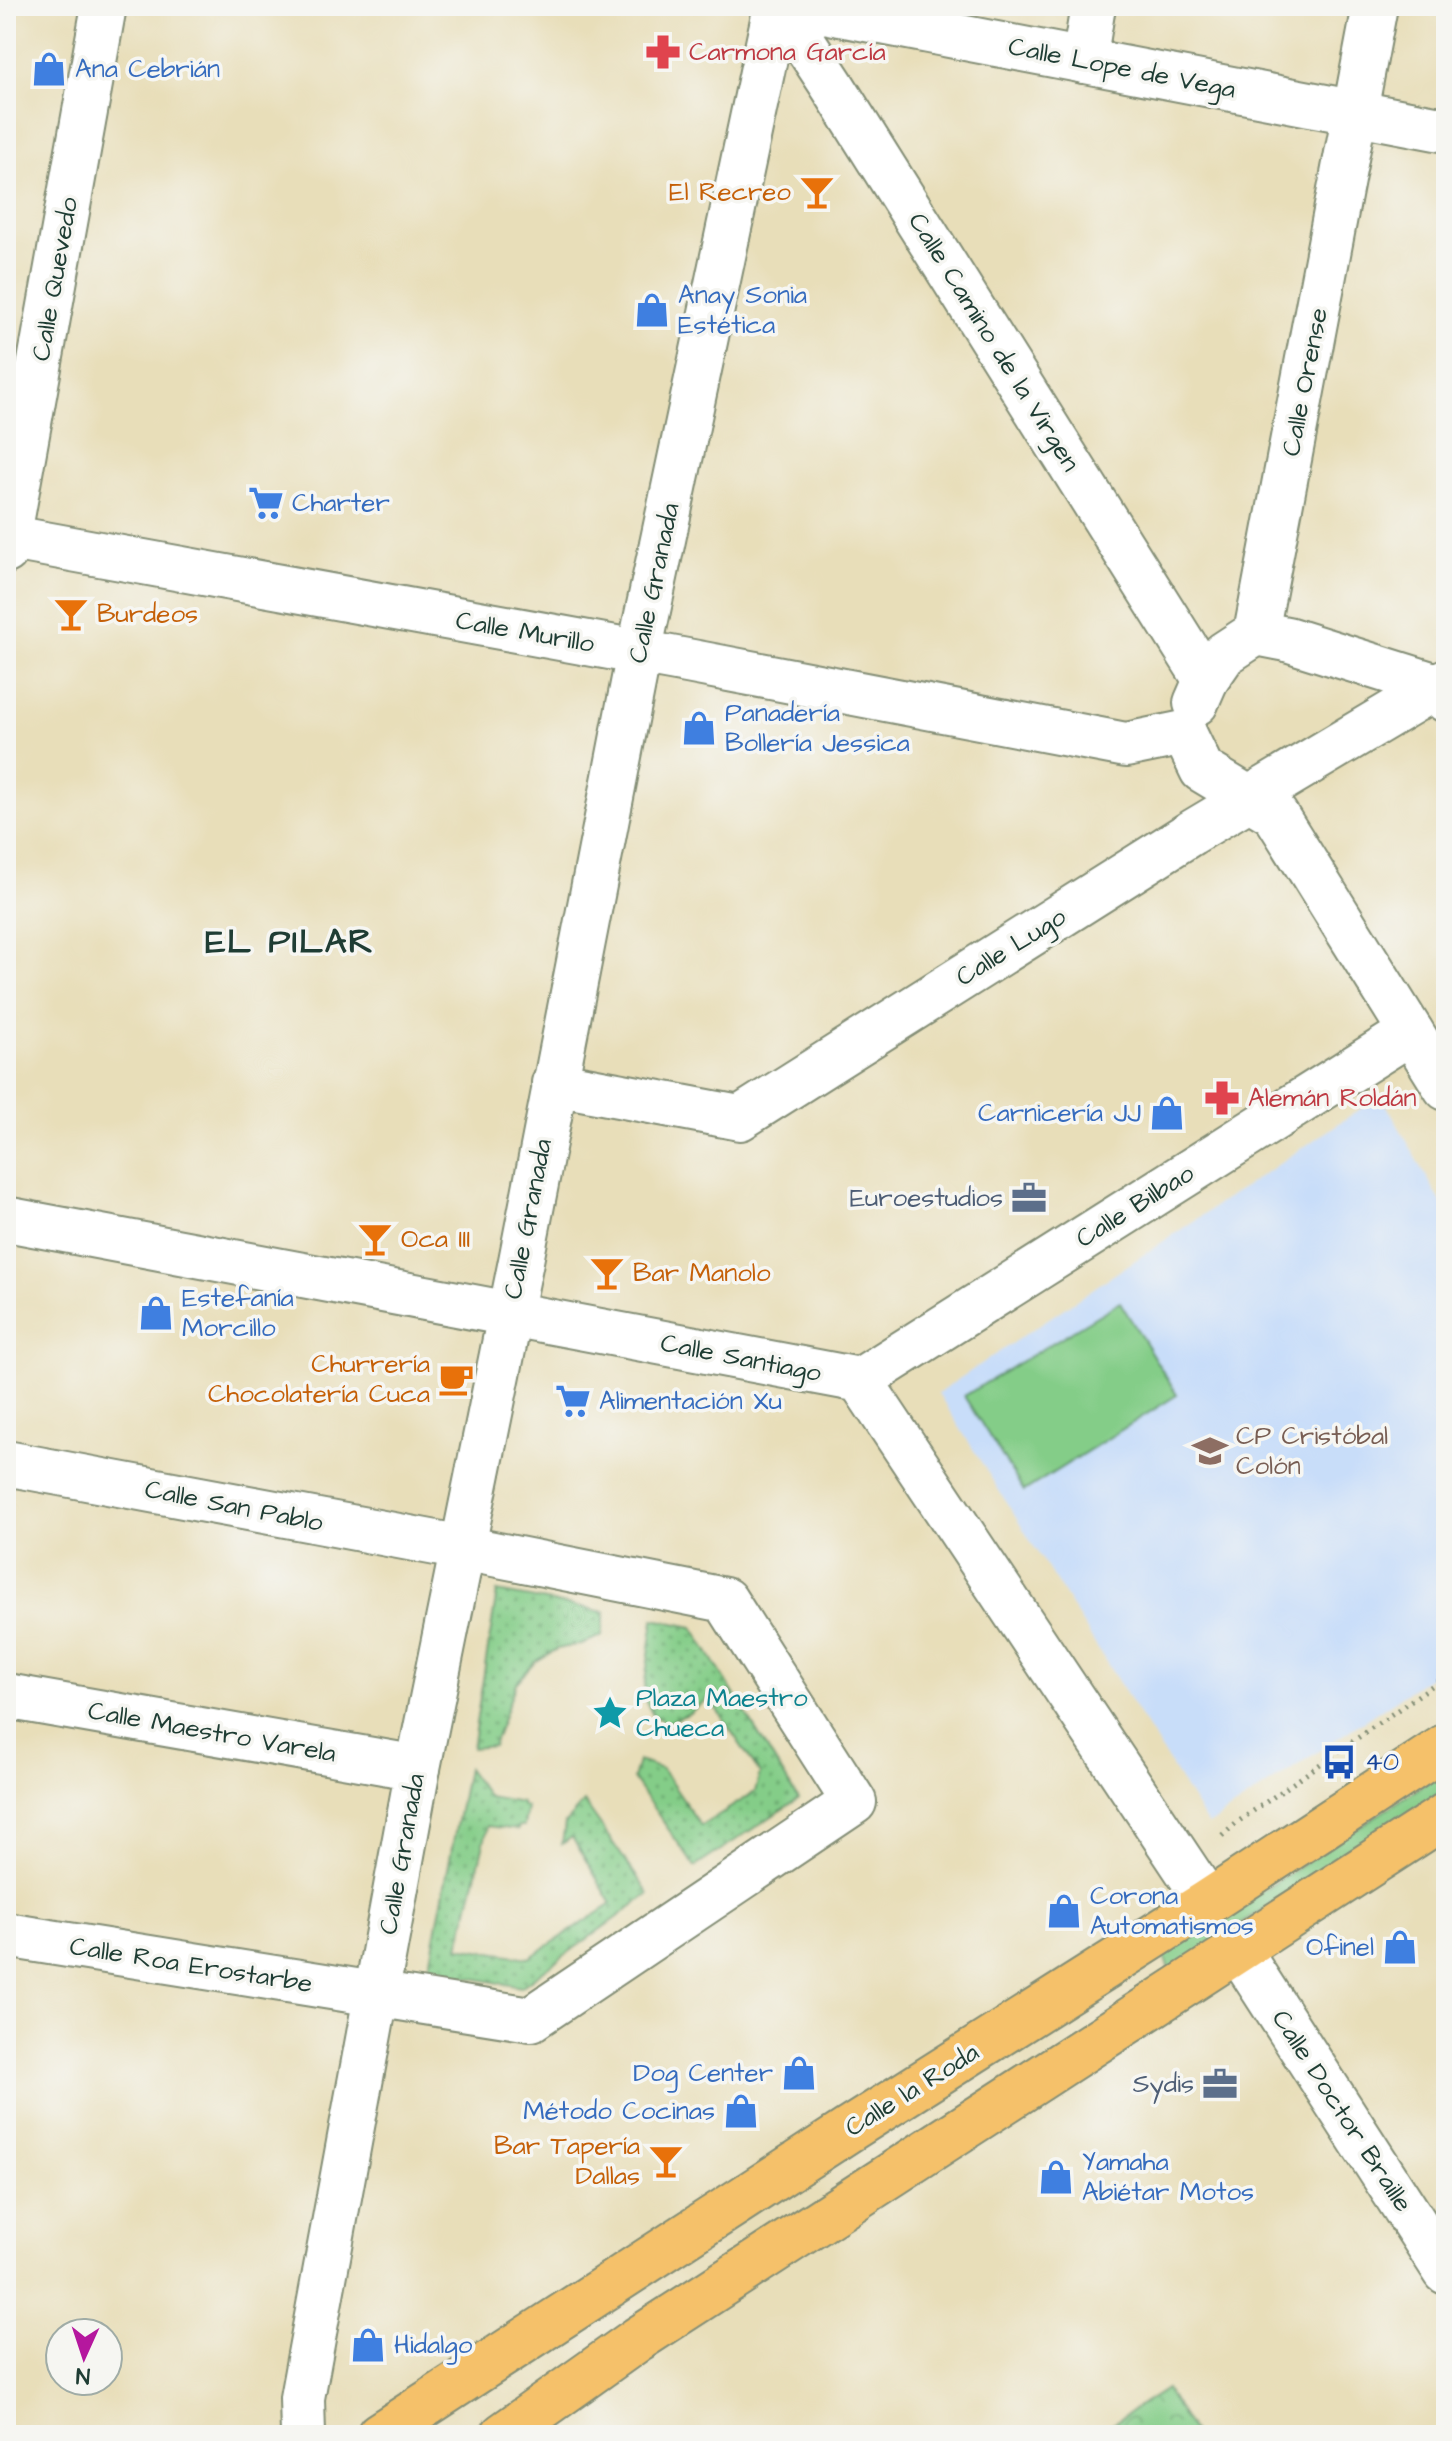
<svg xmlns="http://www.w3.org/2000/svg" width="1452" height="2441" font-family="'Architects Daughter',sans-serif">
  <defs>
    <pattern id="grass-dots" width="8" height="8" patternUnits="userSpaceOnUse" patternTransform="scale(2)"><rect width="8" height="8" fill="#84cd88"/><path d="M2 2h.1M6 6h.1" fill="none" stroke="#6ba870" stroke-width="1.8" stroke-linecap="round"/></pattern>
    <pattern id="park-crowns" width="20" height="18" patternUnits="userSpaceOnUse" patternTransform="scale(2)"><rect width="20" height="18" fill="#84cd88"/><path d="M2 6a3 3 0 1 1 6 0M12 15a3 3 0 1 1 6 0" fill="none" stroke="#6ba870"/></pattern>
  </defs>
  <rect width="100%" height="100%" fill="#f6f6f2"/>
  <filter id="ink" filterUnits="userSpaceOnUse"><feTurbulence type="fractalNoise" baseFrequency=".0125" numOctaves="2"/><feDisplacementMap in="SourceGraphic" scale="16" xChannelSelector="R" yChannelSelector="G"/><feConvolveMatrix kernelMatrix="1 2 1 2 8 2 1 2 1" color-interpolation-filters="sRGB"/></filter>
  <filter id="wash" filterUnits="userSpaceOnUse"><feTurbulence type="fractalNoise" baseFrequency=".006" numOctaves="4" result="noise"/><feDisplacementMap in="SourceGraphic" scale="32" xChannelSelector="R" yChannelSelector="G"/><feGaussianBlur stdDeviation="1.8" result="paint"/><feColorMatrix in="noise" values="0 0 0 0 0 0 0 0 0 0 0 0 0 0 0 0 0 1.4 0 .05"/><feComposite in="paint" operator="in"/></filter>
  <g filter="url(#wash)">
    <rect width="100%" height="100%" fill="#e8deb9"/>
    <path fill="#c8ddf9" d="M1381,1095l65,116v455l-238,159 -270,-432z"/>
    <g fill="url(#grass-dots)" stroke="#52855e" stroke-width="2">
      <path d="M497,1592l108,20 -3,24 -20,8 -25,5 -22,13 -19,21 -23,63 -21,2z"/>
      <path d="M654,1619l39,8 105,172 -103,68 -62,-88 5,-18 24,8 39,57 54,-34 5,-18 -51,-76 -21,16 -22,9 -13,-8 -10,-19z"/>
      <path d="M467,1768l21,29 34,6v3l5,1 -3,19h-5l-1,4 -30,-4 -29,121 70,11 83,-54 -40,-67 -10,7 3,-21 19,-21 65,92 -128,93 -92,-17z"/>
    </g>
    <path fill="url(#park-crowns)" stroke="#52855e" stroke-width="2" d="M1166,2389l28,46h-99z"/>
    <g fill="#84cd88" stroke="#52855e" stroke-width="2">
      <path d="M1120,1302l57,93 -153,96 -60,-95z"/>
      <path d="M1446,1770v19l-276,182 -6,-15z"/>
    </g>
  </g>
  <g filter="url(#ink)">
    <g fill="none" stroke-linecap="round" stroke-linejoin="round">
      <g stroke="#848e76" stroke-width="48">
        <g id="minor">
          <path d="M780,6l52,79 374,595"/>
          <path d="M798,6l648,124"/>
          <path d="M1084,61l9,-55"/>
          <path d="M6,537l681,124 439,84 58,-12"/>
          <path d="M6,551l98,-545"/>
          <path d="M1256,633l31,6 150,47 9,14"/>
          <path d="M1196,703l10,-23 18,-26 32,-21 119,-627"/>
          <path d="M1184,733l18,37 73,44 171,274"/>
          <path d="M554,1083l186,35 451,-285 255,-152"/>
          <path d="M6,1219l854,161 348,522"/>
          <path d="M860,1380l551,-348"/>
          <path d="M6,1463l457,85 262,52 129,202 -323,217 -525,-84"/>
          <path d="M6,1696l412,72"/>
          <path d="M1238,1950l208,322"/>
          <path d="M303,2435l-1,-37 116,-630 103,-507 118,-608 137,-647"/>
        </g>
      </g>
      <g stroke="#848e76" stroke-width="48">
        <g id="major">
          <path d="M379,2435l468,-304 361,-229 238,-156"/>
          <path d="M503,2435l135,-96 808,-524"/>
        </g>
      </g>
      <path stroke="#848e76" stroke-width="5" stroke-dasharray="2 6" stroke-linecap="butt" d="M1222,1836l17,-15 207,-145"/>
      <use href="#minor" stroke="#fff" stroke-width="44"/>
      <use href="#major" stroke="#f5c16b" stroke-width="44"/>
    </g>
  </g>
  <defs>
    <g id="pharmacy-bare" transform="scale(2.76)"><path d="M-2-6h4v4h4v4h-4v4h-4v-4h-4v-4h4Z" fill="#e0444e" stroke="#f6f6f2" stroke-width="2.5" paint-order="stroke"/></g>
    <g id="shop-bare" transform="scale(2.76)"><path d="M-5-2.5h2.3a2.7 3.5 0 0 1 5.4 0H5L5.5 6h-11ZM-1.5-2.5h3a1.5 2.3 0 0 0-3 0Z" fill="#3f7fe0" stroke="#f6f6f2" stroke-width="2.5" paint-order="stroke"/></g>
    <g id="bar-bare" transform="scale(2.76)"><path d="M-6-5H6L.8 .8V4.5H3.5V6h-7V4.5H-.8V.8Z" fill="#e8710a" stroke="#f6f6f2" stroke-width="2.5" paint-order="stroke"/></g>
    <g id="supermarket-bare" transform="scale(2.76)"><path d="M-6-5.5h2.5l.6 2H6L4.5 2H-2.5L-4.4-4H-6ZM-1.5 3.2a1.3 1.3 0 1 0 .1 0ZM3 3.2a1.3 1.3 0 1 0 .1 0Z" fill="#3f7fe0" stroke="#f6f6f2" stroke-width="2.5" paint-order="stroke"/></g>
    <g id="office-bare" transform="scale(2.76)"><path d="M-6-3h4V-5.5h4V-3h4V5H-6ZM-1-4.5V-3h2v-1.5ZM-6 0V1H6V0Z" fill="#5c6f8a" stroke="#f6f6f2" stroke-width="2.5" paint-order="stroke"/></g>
    <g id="cafe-bare" transform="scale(2.76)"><path d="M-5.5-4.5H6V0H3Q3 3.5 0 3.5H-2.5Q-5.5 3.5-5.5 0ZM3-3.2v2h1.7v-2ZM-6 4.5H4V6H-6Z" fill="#e8710a" stroke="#f6f6f2" stroke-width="2.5" paint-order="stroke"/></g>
    <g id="school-bare" transform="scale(2.76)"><path d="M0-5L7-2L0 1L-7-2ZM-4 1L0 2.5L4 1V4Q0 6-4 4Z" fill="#8d6e63" stroke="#f6f6f2" stroke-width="2.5" paint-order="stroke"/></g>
    <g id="sight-bare" transform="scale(2.76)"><path d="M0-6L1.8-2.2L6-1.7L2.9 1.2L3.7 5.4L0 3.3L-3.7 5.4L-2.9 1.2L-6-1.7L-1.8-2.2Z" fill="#0f9aa8" stroke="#f6f6f2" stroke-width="2.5" paint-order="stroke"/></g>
    <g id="bus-bare" transform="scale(2.76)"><path d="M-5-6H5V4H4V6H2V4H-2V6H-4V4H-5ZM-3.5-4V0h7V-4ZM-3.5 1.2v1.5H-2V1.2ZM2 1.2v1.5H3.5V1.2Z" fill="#1a4fb4" stroke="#f6f6f2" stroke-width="2.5" paint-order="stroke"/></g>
  </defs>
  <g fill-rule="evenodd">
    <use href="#pharmacy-bare" x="663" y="52"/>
    <use href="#shop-bare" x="49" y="69"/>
    <use href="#bar-bare" x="817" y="192"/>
    <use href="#shop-bare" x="652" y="310"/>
    <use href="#supermarket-bare" x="266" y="503"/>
    <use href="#bar-bare" x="71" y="614"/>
    <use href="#shop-bare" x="699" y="728"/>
    <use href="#pharmacy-bare" x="1222" y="1098"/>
    <use href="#shop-bare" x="1167" y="1113"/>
    <use href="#office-bare" x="1029" y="1198"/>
    <use href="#bar-bare" x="375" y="1239"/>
    <use href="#bar-bare" x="607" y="1273"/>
    <use href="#shop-bare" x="156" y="1313"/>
    <use href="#cafe-bare" x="456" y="1379"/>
    <use href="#supermarket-bare" x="573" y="1401"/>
    <use href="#school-bare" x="1210" y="1451"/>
    <use href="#sight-bare" x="610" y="1713"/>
    <use href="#bus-bare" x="1339" y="1762"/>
    <use href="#shop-bare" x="1064" y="1911"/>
    <use href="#shop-bare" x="1400" y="1947"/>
    <use href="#shop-bare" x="799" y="2073"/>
    <use href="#office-bare" x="1220" y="2084"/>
    <use href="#shop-bare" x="741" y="2111"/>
    <use href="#bar-bare" x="666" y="2161"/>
    <use href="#shop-bare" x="1056" y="2177"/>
    <use href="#shop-bare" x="368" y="2345"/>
  </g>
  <g text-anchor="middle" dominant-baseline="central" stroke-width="7" stroke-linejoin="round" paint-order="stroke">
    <g font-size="26" fill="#be3a42" stroke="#f6f6f2" text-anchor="start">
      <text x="689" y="52">Carmona García</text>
      <text x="1248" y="1098">Alemán Roldán</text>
    </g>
    <g font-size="26" fill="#1f3d34" stroke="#f6f6f2">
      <text transform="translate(1122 68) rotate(11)">Calle Lope de Vega</text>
      <text transform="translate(55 279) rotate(-80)">Calle Quevedo</text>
      <text transform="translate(994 342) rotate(58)">Calle Camino de la Virgen</text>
      <text transform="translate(1305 382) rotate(-79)">Calle Orense</text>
      <text transform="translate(654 583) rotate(-78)">Calle Granada</text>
      <text transform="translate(525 632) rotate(10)">Calle Murillo</text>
      <text transform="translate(1011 947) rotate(-32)">Calle Lugo</text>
      <text transform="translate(1135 1206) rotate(-32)">Calle Bilbao</text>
      <text transform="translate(528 1219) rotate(-79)">Calle Granada</text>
      <text transform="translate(741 1358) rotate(11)">Calle Santiago</text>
      <text transform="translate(234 1506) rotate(11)">Calle San Pablo</text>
      <text transform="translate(212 1732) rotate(10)">Calle Maestro Varela</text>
      <text transform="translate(402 1854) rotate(-80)">Calle Granada</text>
      <text transform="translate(191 1965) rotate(9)">Calle Roa Erostarbe</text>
      <text transform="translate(912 2090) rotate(-32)">Calle la Roda</text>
      <text transform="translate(1342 2111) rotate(57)">Calle Doctor Braille</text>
    </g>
    <g font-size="26" fill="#366cbe" stroke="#f6f6f2" text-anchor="start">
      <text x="75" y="69">Ana Cebrián</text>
      <text x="678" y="295">Anay Sonia<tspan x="678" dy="30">Estética</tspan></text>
      <text x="292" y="503">Charter</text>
      <text x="725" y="713">Panadería<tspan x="725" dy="30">Bollería Jessica</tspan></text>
      <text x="1141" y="1113" text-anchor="end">Carnicería JJ</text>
      <text x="182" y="1298">Estefanía<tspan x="182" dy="30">Morcillo</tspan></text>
      <text x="599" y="1401">Alimentación Xu</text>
      <text x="1090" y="1896">Corona<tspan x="1090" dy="30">Automatismos</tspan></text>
      <text x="1374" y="1947" text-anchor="end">Ofinel</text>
      <text x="773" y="2073" text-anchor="end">Dog Center</text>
      <text x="715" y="2111" text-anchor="end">Método Cocinas</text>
      <text x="1082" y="2162">Yamaha<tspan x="1082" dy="30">Abiétar Motos</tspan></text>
      <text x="394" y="2345">Hidalgo</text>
    </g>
    <g font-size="26" fill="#c56008" stroke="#f6f6f2" text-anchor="end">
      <text x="791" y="192">El Recreo</text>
      <text x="97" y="614" text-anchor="start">Burdeos</text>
      <text x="401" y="1239" text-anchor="start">Oca III</text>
      <text x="633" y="1273" text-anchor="start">Bar Manolo</text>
      <text x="430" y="1364">Churrería<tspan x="430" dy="30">Chocolatería Cuca</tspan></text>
      <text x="640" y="2146">Bar Tapería<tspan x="640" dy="30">Dallas</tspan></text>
    </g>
    <g font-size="26" fill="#4e5e75" stroke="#f6f6f2" text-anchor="end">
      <text x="1003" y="1198">Euroestudios</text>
      <text x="1194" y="2084">Sydis</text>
    </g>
    <g font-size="26" fill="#785e54" stroke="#f6f6f2" text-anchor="start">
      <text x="1236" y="1436">CP Cristóbal<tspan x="1236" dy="30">Colón</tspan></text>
    </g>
    <g font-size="26" fill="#0d838f" stroke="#f6f6f2" text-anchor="start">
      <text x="636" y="1698">Plaza Maestro<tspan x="636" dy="30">Chueca</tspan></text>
    </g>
    <g font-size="26" fill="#164399" stroke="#f6f6f2" text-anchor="start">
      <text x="1365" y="1762">40</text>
    </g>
    <g font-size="34" font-weight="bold" letter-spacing="2" fill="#1f3d34" stroke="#f6f6f2">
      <text x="290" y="942">EL PILAR</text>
    </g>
  </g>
  <rect width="1452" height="2441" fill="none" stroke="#f6f6f2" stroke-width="32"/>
  <g transform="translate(84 2357) rotate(183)"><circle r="38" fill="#f6f6f2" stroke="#a0aca6" stroke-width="2"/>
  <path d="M0-6L14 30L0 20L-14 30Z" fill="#b5179e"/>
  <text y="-12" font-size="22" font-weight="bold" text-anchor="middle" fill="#1f3d34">N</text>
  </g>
</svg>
